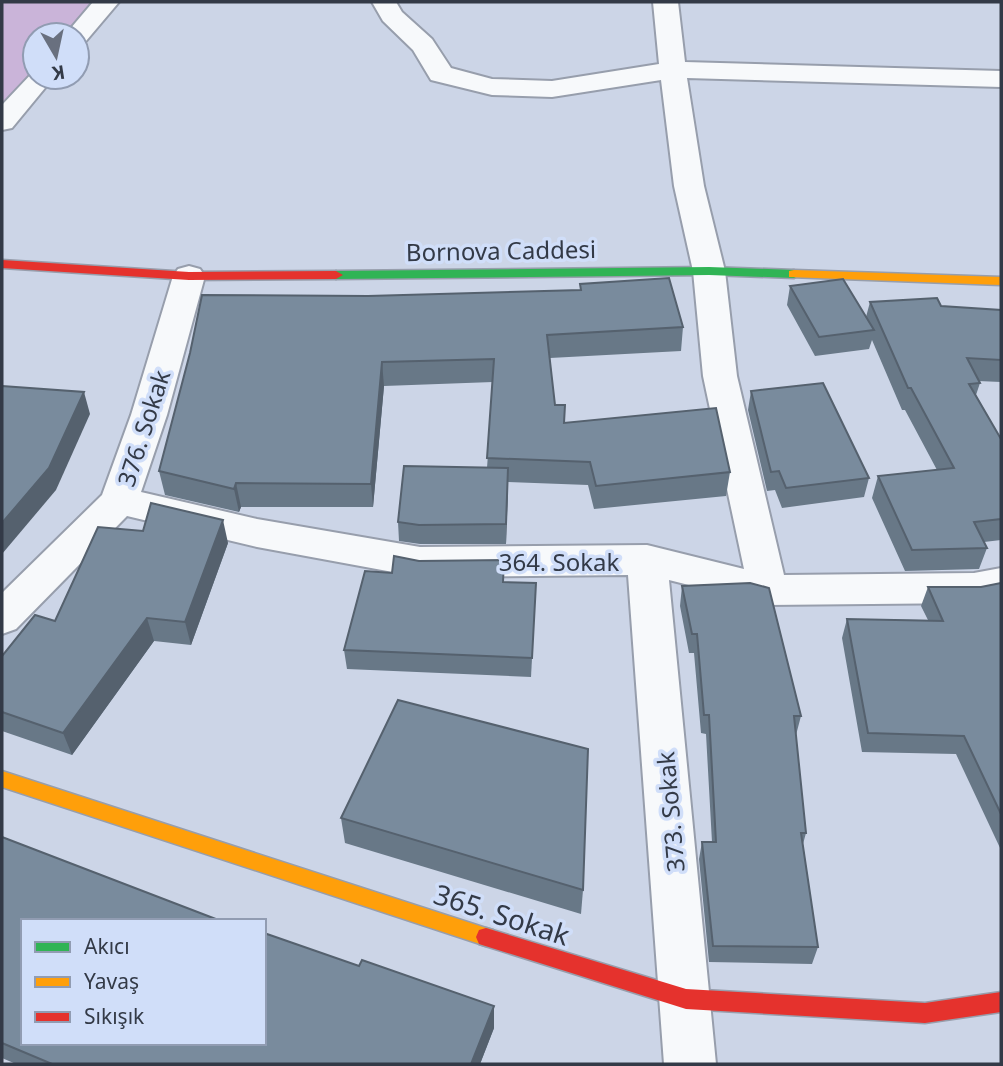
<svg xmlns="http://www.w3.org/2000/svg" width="1003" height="1066" font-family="'Noto Sans',sans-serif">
  <rect width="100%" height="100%" fill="#ccd5e7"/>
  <path fill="#cab4d9" d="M2,2h95l-29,33h-33v37l-33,37z"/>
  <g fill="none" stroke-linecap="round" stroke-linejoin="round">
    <g stroke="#979eac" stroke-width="4">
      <g id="street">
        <path d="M93,2h26l-33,39 -9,3v-9h-12z"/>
        <path d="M372,2h24l6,10 30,27 19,29 41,11 60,2 107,-17 -6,-62h25l7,60 316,9v16l-314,-9 17,108 21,85 12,105 47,199 190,-2 27,-5v30l-27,5 -206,2 -99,-25 47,484h-52l-36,-489 -208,2 -163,-30 -130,-31 -111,113 -14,5v-41l100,-98 29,-80 42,-139 5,-7 11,-3 11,3 5,7 -38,139 -26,77 116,27 163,28 227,-2 97,24 -41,-193 -10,-105 -19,-85 -13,-106 -109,17 -60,-2 -61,-15 -18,-30 -30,-29z"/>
        <path d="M35,70v7h19l-42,51 -10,2v-25z"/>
      </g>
    </g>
    <g stroke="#979eac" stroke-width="3">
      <path id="fast" d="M709,267l85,3 7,4 -7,4 -85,-3 -373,4 -7,-4 7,-4z"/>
    </g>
    <g stroke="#979eac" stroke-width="3">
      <g id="slow">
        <path d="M794,270l207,7v8l-212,-8v-6z"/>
        <path d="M2,771l484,157 7,2 3,7 -3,7 -7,2 -484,-159z"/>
      </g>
    </g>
    <g stroke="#979eac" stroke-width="3">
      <g id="jam">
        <path d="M2,260l187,12 147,-1 7,4 -7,4 -147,1 -187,-12z"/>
        <path d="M486,928l200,61 239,14 76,-11v20l-76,11 -239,-14 -207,-65 -3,-7 3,-7z"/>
      </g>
    </g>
    <use href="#street" fill="#f7f9fb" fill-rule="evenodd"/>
    <use href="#fast" fill="#30b455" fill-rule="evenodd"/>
    <use href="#slow" fill="#ff9f0a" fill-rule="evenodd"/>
    <use href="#jam" fill="#e5322d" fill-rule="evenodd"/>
  </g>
  <g fill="#687887">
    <path d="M580,284l103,43 -2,24 -131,7 5,47 9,18 166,49 -4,24 -132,13 -6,-24 -80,-3 -2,62h-86l-21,-3 -1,-19 89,-54 6,-86 -109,4 -11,121h-132l-2,5 -74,-17 -6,-24 209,-175 212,-6z"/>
    <path d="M790,286l76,31 4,-15 131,8v72l-23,-1 2,2 -4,12 25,44v101l-17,2 3,6 -8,21 -74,2 -33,-73 6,-22 59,-6 -32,-60h-3l-30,-70 -3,9 -54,7 -28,-51z"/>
    <path d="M751,391l118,87 -5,19 -82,11 -7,-18 -8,1 -19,-81z"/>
    <path d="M228,543l-37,102 -37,-4 -82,114 -70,-24v-75l53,-35z"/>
    <path d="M536,583l-5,94 -184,-8 -3,-19z"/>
    <path d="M1001,583v267l-45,-96 -94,-2 -20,-114 5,-19 81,1 -7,-14 7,-19h53z"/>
    <path d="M682,586l119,130 -5,19 10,98 -3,11 15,103 -6,17 -103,-2 -10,-103 3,-17h10l-6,-108 -5,-1 -7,-80h-5l-9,-47z"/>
    <path d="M341,818l242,72 -2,24 -236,-71z"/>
    <path d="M2,837l219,84 138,45 135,40v22l-14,36h-464l-14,-6z"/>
  </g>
  <g fill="#55616e">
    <path d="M382,362l2,24 -11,121 -2,-23z"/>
    <path d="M84,392l6,22 -34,76 -54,64v-31z"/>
    <path d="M508,468v20l-2,56v-20z"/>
    <path d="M236,483l5,24 -2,5 -5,-23z"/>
    <path d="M223,520l5,23 -37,102 -6,-23z"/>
    <path d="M147,618l7,23 -82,114 -9,-22z"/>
    <path d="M494,1006v22l-14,36h-9z"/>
  </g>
  <g fill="#798b9d" stroke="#55616e" stroke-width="2">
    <path d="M669,278l14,49 -136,8 8,70h10l-1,18 152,-15 14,64 -134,14 -6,-24 -103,-4 7,-99 -112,3 -11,122 -135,-1 -2,6 -75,-18 31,-118 12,-58 166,1 213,-6 -1,-6z"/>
    <path d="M843,279l31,51 -55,7 -29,-51z"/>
    <path d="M937,298l4,8 60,4v50l-34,-2 13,25 -11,1 32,55v80l-27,3 13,26 -75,2 -34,-74 76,-8 -43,-80h-3l-38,-86z"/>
    <path d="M823,383l46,95 -83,10 -7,-17 -8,1 -20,-81z"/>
    <path d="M2,386l82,6 -35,76 -47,55z"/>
    <path d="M404,466l104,2 -2,56 -87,1 -21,-3z"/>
    <path d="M151,503l72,17 -38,102 -38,-4 -84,115 -61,-21v-56l33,-41 20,6 43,-94 45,4z"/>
    <path d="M394,556l25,5 85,-1 -1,22 33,1 -4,75 -188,-8 21,-79 27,2z"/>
    <path d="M750,583l19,5 32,128h-7l12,117h-5l17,114 -105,-1 -11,-104h14l-7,-127h-5l-7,-81h-5l-10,-48z"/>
    <path d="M1001,583v231l-37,-78 -96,-3 -21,-114 96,2 -15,-34h53z"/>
    <path d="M398,700l190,49 -5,141 -242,-72z"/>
    <path d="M2,837l219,84h-198v122h241v-110l95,33 3,-6 132,46 -23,58h-419l-50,-21z"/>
  </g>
  <g text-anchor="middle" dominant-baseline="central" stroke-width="7" stroke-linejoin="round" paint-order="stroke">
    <g font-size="24" fill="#333a47" stroke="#d0def9">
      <text transform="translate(501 250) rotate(-1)">Bornova Caddesi</text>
      <text transform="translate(143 428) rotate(-72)">376. Sokak</text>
      <text x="559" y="561">364. Sokak</text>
      <text transform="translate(670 812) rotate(-95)">373. Sokak</text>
    </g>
    <g font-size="28" fill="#333a47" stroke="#d0def9">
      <text transform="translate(502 914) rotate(18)">365. Sokak</text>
    </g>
  </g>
  <rect width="1003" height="1066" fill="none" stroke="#333a47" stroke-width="7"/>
  <rect x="21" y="919" width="245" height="126" fill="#d0def9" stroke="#919cb2" stroke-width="2"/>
  <rect x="35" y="942" width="35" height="10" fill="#30b455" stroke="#919cb2" stroke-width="2"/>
  <text x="84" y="954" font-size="21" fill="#333a47">Akıcı</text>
  <rect x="35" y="977" width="35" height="10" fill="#ff9f0a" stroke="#919cb2" stroke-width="2"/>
  <text x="84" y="989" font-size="21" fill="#333a47">Yavaş</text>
  <rect x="35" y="1012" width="35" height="10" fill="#e5322d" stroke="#919cb2" stroke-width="2"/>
  <text x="84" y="1024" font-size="21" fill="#333a47">Sıkışık</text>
  <g transform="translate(56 56) rotate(171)"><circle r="33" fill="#d0def9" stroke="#919cb2" stroke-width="2"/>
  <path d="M0-5L12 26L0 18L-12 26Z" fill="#69707f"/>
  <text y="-10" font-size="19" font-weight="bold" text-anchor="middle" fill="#333a47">K</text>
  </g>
</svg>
